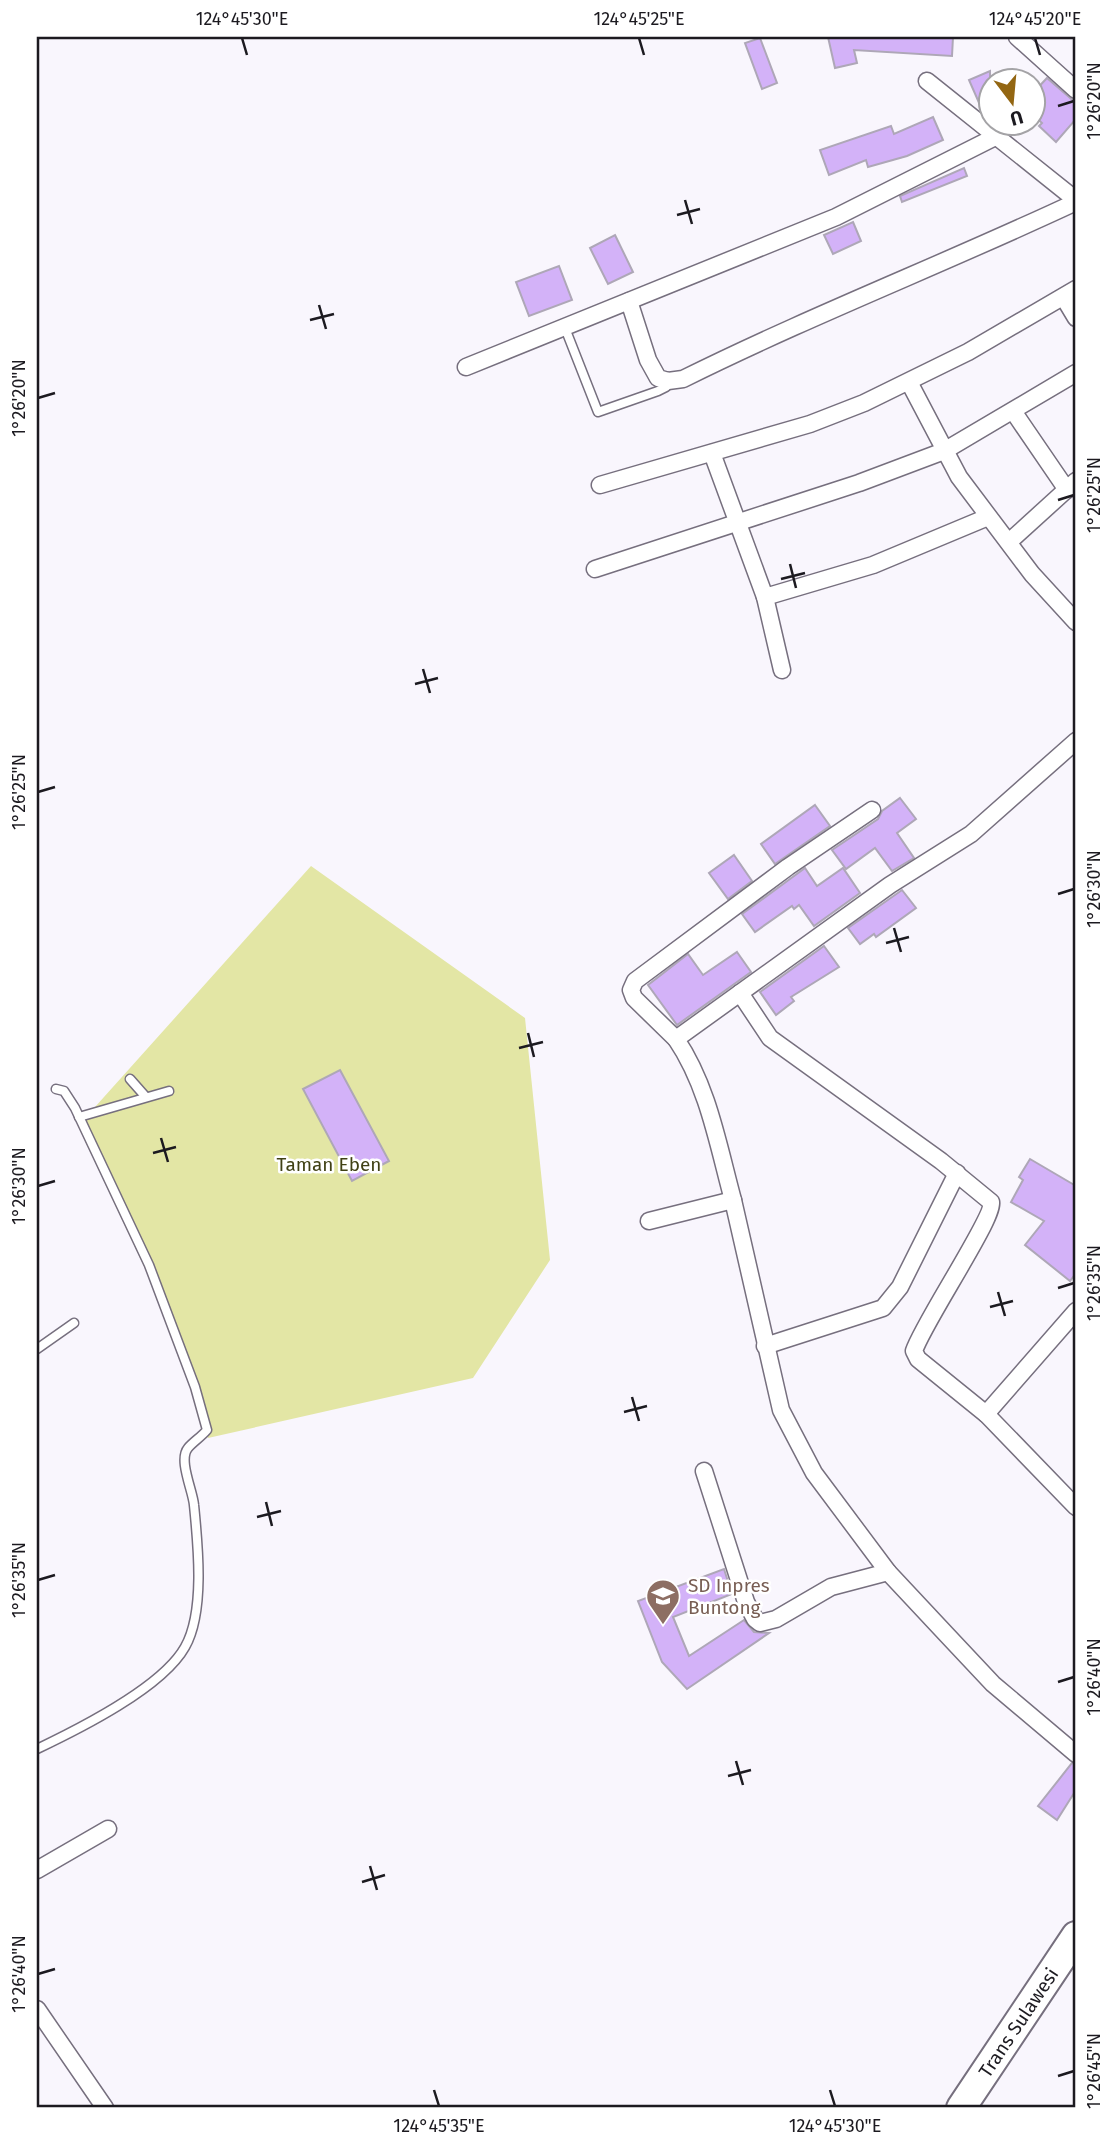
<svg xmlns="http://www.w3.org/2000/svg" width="1113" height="2145" font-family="'Fira Sans',sans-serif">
  <rect width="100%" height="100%" fill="#f9f6fd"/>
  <path fill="#e3e6a5" d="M311,866l214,152 25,242 -77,118 -265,60 -43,-127 -87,-185z"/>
  <g fill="#d3b2f8" stroke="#aea7b7" stroke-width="2">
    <path d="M828,37h125l-1,19 -98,-6 3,13 -22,5z"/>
    <path d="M760,38l17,45 -15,6 -17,-46z"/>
    <path d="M990,71v47l-7,-6 -14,-32z"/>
    <path d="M1047,78l29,25v16l-20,23 -17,-16 3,-3 -10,-9v-20z"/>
    <path d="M933,117l10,23 -36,16 -39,11 -2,-7 -37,15 -9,-25 71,-24 3,8z"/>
    <path d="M964,168l3,8 -65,26 -2,-6z"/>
    <path d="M853,222l8,19 -28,13 -9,-19z"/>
    <path d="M615,235l18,37 -25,12 -18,-36z"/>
    <path d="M559,266l13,34 -43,16 -13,-34z"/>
    <path d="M900,798l16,21 -19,14 17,25 -22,13 -17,-23 -29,21 -14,-19 46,-31 4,-8z"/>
    <path d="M815,805l15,21 -55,38 -14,-20z"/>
    <path d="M734,855l18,26 -24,18 -19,-26z"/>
    <path d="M805,868l12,18 26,-18 17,25 -46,33 -15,-21 -5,4 -2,-3 -37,26 -13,-18z"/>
    <path d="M902,890l14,18 -40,29 -2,-3 -14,10 -12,-16z"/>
    <path d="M824,946l15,21 -48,30 3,4 -18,14 -16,-23z"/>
    <path d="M737,952l14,20 -74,53 -29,-40 40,-31 15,21z"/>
    <path d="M340,1070l49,91 -37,20 -49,-92z"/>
    <path d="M1030,1159l46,27v87l-6,8 -45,-36 19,-24 -33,-19 12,-22 -4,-3z"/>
    <path d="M724,1569l8,25 -59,23 16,39 55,-36 10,12 15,1 -82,56 -25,-27 -24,-61z"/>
    <path d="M1072,1763l4,1v26l-19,30 -19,-14z"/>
  </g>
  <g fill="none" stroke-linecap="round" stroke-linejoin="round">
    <g stroke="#766f7e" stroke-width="11">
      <g id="service">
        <path d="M565,328l33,84 60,-21 8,-4 2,-5"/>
        <path d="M130,1079l15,17"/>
        <path d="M79,1117l90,-26"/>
        <path d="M37,1349l37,-26"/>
        <path d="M37,1749c42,-20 125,-61 148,-102 20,-35 13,-102 9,-142 -1,-14 -16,-45 -6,-57 5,-6 13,-11 19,-18l-12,-43 -46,-122 -74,-157 -11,-17 -8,-2"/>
      </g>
    </g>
    <g stroke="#766f7e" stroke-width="19">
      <g id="minor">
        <path d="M1017,37l59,53"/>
        <path d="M927,81l149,119"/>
        <path d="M1064,298l12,20"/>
        <path d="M629,301l19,59 10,18 10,3 15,-2c129,-64 263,-116 393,-177"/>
        <path d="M466,367l370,-150 159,-80"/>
        <path d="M909,382l50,95 73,97 44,48"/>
        <path d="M1013,411l54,79"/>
        <path d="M712,453l53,144 108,-32 115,-48"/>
        <path d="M600,485l210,-61 54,-21 104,-51 108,-63"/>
        <path d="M1010,541l66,-60"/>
        <path d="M595,569l264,-86 85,-32 132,-78"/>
        <path d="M765,597l17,73"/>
        <path d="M740,993l30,45 171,123 50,41c4,15 -68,121 -77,149l4,8 68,55"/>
        <path d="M676,1039l-42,-41 -3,-8 4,-9 153,-114 84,-57"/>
        <path d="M733,1200c-15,-55 -25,-114 -57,-161l214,-154 81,-51 105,-93"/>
        <path d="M649,1221l84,-21 48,210 33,63 74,99 58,62 47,50 83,70"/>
        <path d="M1076,1311l-90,103 90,93"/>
        <path d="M765,1346l118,-38 17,-21 57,-114"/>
        <path d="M704,1471l42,131 9,17 5,4 16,-4 55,-32 57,-15"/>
        <path d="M37,1870l71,-41"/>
        <path d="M37,2009l68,99"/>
      </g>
    </g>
    <g stroke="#766f7e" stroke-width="32">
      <g id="trunk">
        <path id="s1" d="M961,2108l115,-172"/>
      </g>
    </g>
    <use href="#service" stroke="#fff" stroke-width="8"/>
    <use href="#minor" stroke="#fff" stroke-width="16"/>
    <use href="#trunk" stroke="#fff" stroke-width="28"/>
  </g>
  <path fill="none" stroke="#1c1a20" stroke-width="2.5" d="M242,38l5,17M639,38l5,17M1035,38l5,17M1058,106l16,-5M685,200l7,24M677,215l23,-6M319,305l7,24M310,320l24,-6M38,398l17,-5M1058,500l16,-5M790,564l6,24M781,579l24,-6M423,669l7,24M415,684l23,-6M38,792l17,-5M1058,894l16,-5M894,928l7,24M886,943l23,-6M528,1033l6,24M519,1048l24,-6M161,1138l7,24M153,1153l23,-6M38,1186l17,-5M1058,1288l16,-5M998,1292l7,24M990,1307l23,-6M632,1397l7,24M624,1412l23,-6M266,1502l6,24M257,1517l24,-6M38,1580l17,-5M1058,1682l16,-5M736,1761l7,24M728,1776l23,-6M370,1866l7,24M362,1882l23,-7M38,1974l17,-5M1058,2076l16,-5M434,2090l5,16M830,2090l5,16"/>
  <defs>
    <g id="school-pin" transform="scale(1.75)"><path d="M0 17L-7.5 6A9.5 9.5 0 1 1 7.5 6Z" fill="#8d6e63" stroke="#fff"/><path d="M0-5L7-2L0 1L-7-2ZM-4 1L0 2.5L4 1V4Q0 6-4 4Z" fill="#fff"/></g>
  </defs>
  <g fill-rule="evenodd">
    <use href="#school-pin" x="663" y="1596"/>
  </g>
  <g text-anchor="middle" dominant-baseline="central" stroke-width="5" stroke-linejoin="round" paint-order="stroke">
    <g font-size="19" fill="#404115" stroke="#fff">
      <text x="329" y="1164">Taman Eben</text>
    </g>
    <g font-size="19" fill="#785e54" stroke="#fff" text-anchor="start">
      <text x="688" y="1585">SD Inpres<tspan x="688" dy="22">Buntong</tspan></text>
    </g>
    <g font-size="19" fill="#1c1a20" stroke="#fff">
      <text stroke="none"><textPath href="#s1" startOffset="103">Trans Sulawesi</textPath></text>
    </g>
  </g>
  <rect width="1113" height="2145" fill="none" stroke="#ffffff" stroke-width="77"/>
  <g transform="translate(1012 102) rotate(164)"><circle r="33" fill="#ffffff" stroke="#a4a3a6" stroke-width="2"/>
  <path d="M0-5L12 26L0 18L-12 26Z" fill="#936612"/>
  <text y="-10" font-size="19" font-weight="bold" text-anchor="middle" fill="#1c1a20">U</text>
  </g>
  <rect x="38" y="38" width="1036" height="2068" fill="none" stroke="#1c1a20" stroke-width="2.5"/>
  <g font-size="18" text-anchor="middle" fill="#1c1a20">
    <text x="242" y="25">124°45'30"E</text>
    <text x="639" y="25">124°45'25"E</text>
    <text x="1035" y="25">124°45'20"E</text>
    <text transform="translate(1094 101) rotate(-90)" y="6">1°26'20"N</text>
    <text transform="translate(19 398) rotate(-90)" y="6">1°26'20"N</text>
    <text transform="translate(1094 495) rotate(-90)" y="6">1°26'25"N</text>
    <text transform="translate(19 792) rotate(-90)" y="6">1°26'25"N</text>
    <text transform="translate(1094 889) rotate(-90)" y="6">1°26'30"N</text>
    <text transform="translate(19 1186) rotate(-90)" y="6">1°26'30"N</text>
    <text transform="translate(1094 1283) rotate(-90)" y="6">1°26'35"N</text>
    <text transform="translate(19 1580) rotate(-90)" y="6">1°26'35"N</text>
    <text transform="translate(1094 1677) rotate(-90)" y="6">1°26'40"N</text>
    <text transform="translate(19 1974) rotate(-90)" y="6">1°26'40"N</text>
    <text transform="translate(1094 2071) rotate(-90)" y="6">1°26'45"N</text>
    <text x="439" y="2132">124°45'35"E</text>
    <text x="835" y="2132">124°45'30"E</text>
  </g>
</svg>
